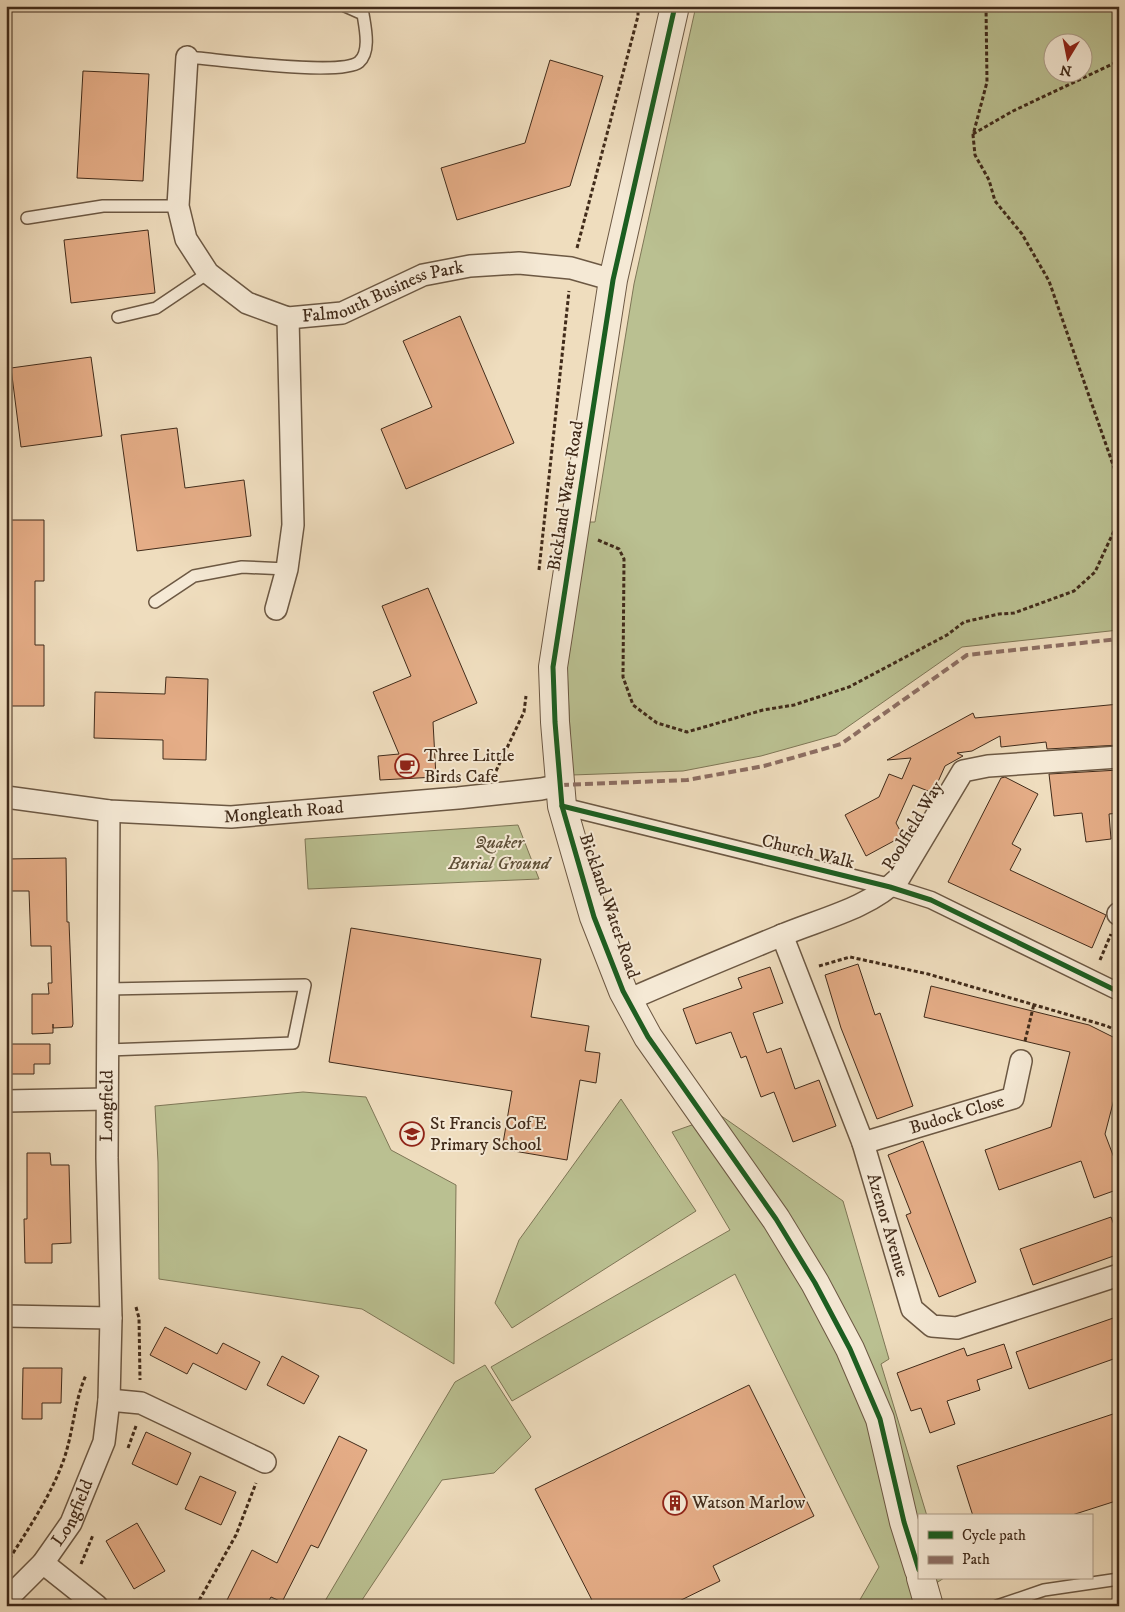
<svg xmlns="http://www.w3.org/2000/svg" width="1125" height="1612" font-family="'IM FELL DW Pica',serif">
  <rect width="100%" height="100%" fill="#efddbe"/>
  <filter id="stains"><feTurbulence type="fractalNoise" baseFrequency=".004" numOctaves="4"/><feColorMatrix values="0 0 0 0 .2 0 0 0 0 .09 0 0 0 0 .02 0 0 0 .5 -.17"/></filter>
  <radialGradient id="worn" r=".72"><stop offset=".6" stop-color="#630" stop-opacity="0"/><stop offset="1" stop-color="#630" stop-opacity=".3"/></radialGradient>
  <g fill="#bac091" stroke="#7e7656" fill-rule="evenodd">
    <path d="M696,6h423v624l-157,17 -126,88 -75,21 -78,15 -111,4 -5,-107 22,-146h6l39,-238zM1052,42h30v30h-30z"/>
    <path d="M518,825l21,54 -231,10 -3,-50z"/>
    <path d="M303,1092l63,5 25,53 65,35 -2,179 -92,-55 -203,-30 -1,-117 -3,-56z"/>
    <path d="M621,1099l75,112 -184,117 -17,-25 24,-63z"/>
    <path d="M720,1115l123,86 46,158 -8,5 46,152h-8v62h25l-26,17 2,11h-61l-1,-3 21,-36 -144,-293 -223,127 -21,-34 239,-137 -58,-98z"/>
    <path d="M485,1365l46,72 -37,36 -52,7 -84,126h-36l133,-224z"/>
  </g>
  <g fill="#e5ad87" stroke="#412b1a">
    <path d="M550,60l53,16 -33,110 -113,34 -16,-52 84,-25z"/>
    <path d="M83,71l66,3 -6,107 -66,-3z"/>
    <path d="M148,230l7,63 -84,10 -7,-63z"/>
    <path d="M460,316l54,127 -108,46 -25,-60 51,-22 -29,-66z"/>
    <path d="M91,357l11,79 -81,11 -10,-79z"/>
    <path d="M177,428l8,60 59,-8 7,56 -114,15 -16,-116z"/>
    <path d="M6,520h38v61h-9v64h9v61h-38z"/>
    <path d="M428,588l49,115 -44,19 3,55 -56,3 -2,-24 21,-2 -26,-62 38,-16 -29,-70z"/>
    <path d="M166,677l42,2 -2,81 -43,-1v-19l-69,-2 1,-46 70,2z"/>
    <path d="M1119,704v41l-72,4 -1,-7 -45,5 -1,-11 -28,15 -15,2 6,3 -18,10 -12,27 -20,-8 -17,38 7,13 -37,20 -21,-41 34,-18 10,-23 13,5 9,-21 -24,2 86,-47 2,5z"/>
    <path d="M1119,770v43l-10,1 2,25 -25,3 -4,-29 -28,3 -5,-42z"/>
    <path d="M1005,777l33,17 -26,50 9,5 -11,21 96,45 -14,33 -144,-66 53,-104z"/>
    <path d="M66,858l1,64h2l4,102 -1,3 -19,1v-4v9l-21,1v-40h17l-1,-11h4l-1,-37h-20l-2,-55h-23v-32z"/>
    <path d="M351,928l190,31 -10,58 58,9 -4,25 15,2 -4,30 -16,-3 -13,80 -65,-11 10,-58 -183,-29z"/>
    <path d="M858,964l17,51 5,-2 33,93 -36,13 -36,-91 -16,-53z"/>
    <path d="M770,967l13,36 -30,10 14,40 14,-5 14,41 24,-9 17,46 -43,16 -19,-50 -13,5 -15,-41 -5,2 -10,-26 -35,12 -13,-35 59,-21 -4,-10z"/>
    <path d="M931,986l158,39 30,15v40l-14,54 14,37v18l-25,9 -13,-37 -82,29 -14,-40 66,-23 19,-75 -146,-35z"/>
    <path d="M7,1044h43v20h-16v10h-27z"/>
    <path d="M923,1141l53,141 -37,15 -33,-82 5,-2 -23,-58z"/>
    <path d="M27,1153h23l1,12h18l2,78 -19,1v19h-27l-1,-44h3z"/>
    <path d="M1111,1217l8,21v16l-86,31 -13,-36z"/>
    <path d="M1119,1316v41l-90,32 -13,-37z"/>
    <path d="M165,1327l52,27 6,-11 37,19 -14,28 -53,-27 -6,11 -37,-19z"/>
    <path d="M1004,1344l8,24 -35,12 3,10 -33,11 8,23 -25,9 -9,-25 -10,3 -14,-38 67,-25 3,8z"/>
    <path d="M282,1356l37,20 -15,28 -37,-19z"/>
    <path d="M23,1368h39l-1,35h-19v16h-20z"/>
    <path d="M749,1385l65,131 -101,50 7,15 -51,25h-74l-60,-117z"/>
    <path d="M1119,1412v88l-50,16h-96l-16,-50z"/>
    <path d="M146,1432l45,21 -14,32 -45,-21z"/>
    <path d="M339,1436l28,14 -49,98 -7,-3 -29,57 -11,-5 -5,9h-42l28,-56 25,13z"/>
    <path d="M200,1476l36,16 -15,33 -36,-16z"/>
    <path d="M137,1523l28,48 -31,18 -28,-48z"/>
  </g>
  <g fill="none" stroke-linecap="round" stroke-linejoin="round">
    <g stroke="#6c5843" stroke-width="14">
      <g id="service">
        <path d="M187,57c29,2 154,20 172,5 12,-10 6,-35 4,-48l-18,-8"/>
        <path d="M27,218l76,-12h75"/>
        <path d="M118,317l38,-9 52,-35"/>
        <path d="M155,602l39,-26 48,-9 45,2"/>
        <path d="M108,1050l185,-7 12,-58 -197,4"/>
        <path d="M997,1606l47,-16 75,-11"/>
      </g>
    </g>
    <g stroke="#6c5843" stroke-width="19">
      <path id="pedestrian" d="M562,806l328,81 41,13 188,92"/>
    </g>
    <g stroke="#6c5843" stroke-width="24">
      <g id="minor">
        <path id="s1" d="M187,57l-9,149 8,33 22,34 39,30 41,15 54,-5 81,-38 47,-9 49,-3 52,5 42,12"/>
        <path d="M276,609l11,-40 6,-44 -5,-207"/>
        <path id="s2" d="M6,797l103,14 122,6 227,-19 83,-9 20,-4"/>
        <path d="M1118,914l1,-1"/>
        <path id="s3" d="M782,935l81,208 49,166 20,17 25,2 162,-53"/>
        <path d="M628,1000c50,-22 101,-43 152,-64 40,-17 88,-27 119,-58l64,-107 25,-5 131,-9"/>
        <path d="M6,1101l101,-2"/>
        <path id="s4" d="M863,1143l150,-45 8,-37"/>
        <path d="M6,1316l105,2"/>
        <path d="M109,1400l32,3 124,59"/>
        <path d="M43,1563l54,43"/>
        <path id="s5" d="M6,1600l37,-37 28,-40 33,-81 5,-42 2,-82 -4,-160 2,-347"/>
      </g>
    </g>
    <g stroke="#6c5843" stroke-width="30">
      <g id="tertiary">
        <path d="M675,6l-62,274 -60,387 2,55 7,84 32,111 29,74 25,46 128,182 39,64 35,66 30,70 24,103 15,48"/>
        <path d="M921,1578l8,28"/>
      </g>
    </g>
    <g stroke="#412b1a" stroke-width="3" stroke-dasharray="4 2.5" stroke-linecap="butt">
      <path d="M986,6l1,76 -14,53 2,20 14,25 6,21 27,33 27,47 70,201"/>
      <path d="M973,134l40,-23 106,-50"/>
      <path d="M577,248l61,-232v-10"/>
      <path d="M598,540l21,9 5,10 -1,118 10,28 24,18 30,9 76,-22 31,-5 55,-18 98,-52 17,-13 35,-8 15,-1 60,-22 21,-19 24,-52"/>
      <path d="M539,570l30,-279"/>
      <path d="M496,771l28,-59 2,-16"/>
      <path d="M1100,960l11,-26"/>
      <path d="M819,966l31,-9 78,17 179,52 12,6"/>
      <path d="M1025,1041l9,-37"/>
      <path d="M136,1307l3,11 1,62"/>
      <path d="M128,1448l8,-22"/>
      <path d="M6,1564c21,-33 51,-77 61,-115 7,-25 8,-49 19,-74"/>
      <path d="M81,1564l12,-29"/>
      <path d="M196,1606l40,-71 20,-52"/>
    </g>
    <use href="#service" stroke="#f5e9d5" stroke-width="11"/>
    <use href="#pedestrian" stroke="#f5e9d5" stroke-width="16"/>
    <use href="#minor" stroke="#f5e9d5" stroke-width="21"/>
    <use href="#tertiary" stroke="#f5e9d5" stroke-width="28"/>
    <path stroke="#8d6e63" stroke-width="4" stroke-dasharray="8 4" stroke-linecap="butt" d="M561,785l126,-5 77,-14 77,-22 126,-89 152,-16"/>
    <g stroke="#f5e9d5" stroke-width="8">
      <g id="cycleway">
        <path d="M675,6l-62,274 -60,387 2,55 7,84 32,111 29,74 25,46 128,182 39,64 35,66 30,70 24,103 15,48"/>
        <path d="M562,806l328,81 41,13 188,92"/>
      </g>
    </g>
    <use href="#cycleway" stroke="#1b5e20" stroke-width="5"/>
  </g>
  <defs>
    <g id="cafe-ring" transform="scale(1.25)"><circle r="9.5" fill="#f5e9d5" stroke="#8f2418" stroke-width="1.5"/><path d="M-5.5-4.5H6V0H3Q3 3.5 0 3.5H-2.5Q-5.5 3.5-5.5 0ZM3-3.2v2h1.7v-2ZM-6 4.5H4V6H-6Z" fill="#8f2418"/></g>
    <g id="school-ring" transform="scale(1.25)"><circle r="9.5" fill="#f5e9d5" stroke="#8f2418" stroke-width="1.5"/><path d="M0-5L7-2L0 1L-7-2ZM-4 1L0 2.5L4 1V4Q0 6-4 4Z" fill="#8f2418"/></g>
    <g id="building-ring" transform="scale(1.25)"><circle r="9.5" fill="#f5e9d5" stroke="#8f2418" stroke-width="1.5"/><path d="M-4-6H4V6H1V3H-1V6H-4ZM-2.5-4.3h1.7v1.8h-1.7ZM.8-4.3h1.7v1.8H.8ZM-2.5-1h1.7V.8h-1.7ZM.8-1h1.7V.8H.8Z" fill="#8f2418"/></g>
  </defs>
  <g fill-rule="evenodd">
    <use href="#cafe-ring" x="407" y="766"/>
    <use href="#school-ring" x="412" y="1134"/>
    <use href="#building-ring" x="675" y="1503"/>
  </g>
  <g text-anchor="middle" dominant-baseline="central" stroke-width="4" stroke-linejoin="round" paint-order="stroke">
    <g font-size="18" fill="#412b1a" stroke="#f5e9d5">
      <text stroke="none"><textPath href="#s1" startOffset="416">Falmouth Business Park</textPath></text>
      <text transform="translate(566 496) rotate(-81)">Bickland Water Road</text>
      <text stroke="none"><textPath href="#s2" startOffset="279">Mongleath Road</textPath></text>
      <text transform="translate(913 826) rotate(-59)">Poolfield Way</text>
      <text transform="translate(808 852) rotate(14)">Church Walk</text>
      <text transform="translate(609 906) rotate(71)">Bickland Water Road</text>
      <text stroke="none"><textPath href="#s5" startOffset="525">Longfield</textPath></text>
      <text stroke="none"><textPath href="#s4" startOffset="98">Budock Close</textPath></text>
      <text stroke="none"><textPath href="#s3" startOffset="309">Azenor Avenue</textPath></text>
      <text stroke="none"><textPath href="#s5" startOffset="111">Longfield</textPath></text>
    </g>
    <g font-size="18" fill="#412b1a" stroke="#f5e9d5" text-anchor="start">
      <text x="424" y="756">Three Little<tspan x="424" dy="21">Birds Cafe</tspan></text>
      <text x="430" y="1124">St Francis CofE<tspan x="430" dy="21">Primary School</tspan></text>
      <text x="692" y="1503">Watson Marlow</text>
    </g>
    <g font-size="18" font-style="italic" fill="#5f5038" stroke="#f5e9d5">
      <text x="499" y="843">Quaker<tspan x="499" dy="21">Burial Ground</tspan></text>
    </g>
  </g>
  <rect width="1125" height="1612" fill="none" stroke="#efddbe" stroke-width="25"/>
  <rect x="8" y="8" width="1110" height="1597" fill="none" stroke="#412b1a" stroke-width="2.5"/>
  <rect x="12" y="12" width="1100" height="1587" fill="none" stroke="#412b1a"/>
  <rect x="918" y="1514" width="175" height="65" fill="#f5e9d5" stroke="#ad9d8a"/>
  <rect x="928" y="1531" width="25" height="8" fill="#1b5e20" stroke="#ad9d8a"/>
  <text x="962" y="1540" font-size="15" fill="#412b1a">Cycle path</text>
  <rect x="928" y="1556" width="25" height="8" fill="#8d6e63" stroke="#ad9d8a"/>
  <text x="962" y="1564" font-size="15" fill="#412b1a">Path</text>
  <g transform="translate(1068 58) rotate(190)"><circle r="24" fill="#f5e9d5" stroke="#ad9d8a"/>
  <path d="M0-4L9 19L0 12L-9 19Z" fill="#8f2418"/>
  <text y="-8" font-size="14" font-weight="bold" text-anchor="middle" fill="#412b1a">N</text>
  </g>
  <rect width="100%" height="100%" filter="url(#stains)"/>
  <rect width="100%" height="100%" fill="url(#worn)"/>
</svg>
